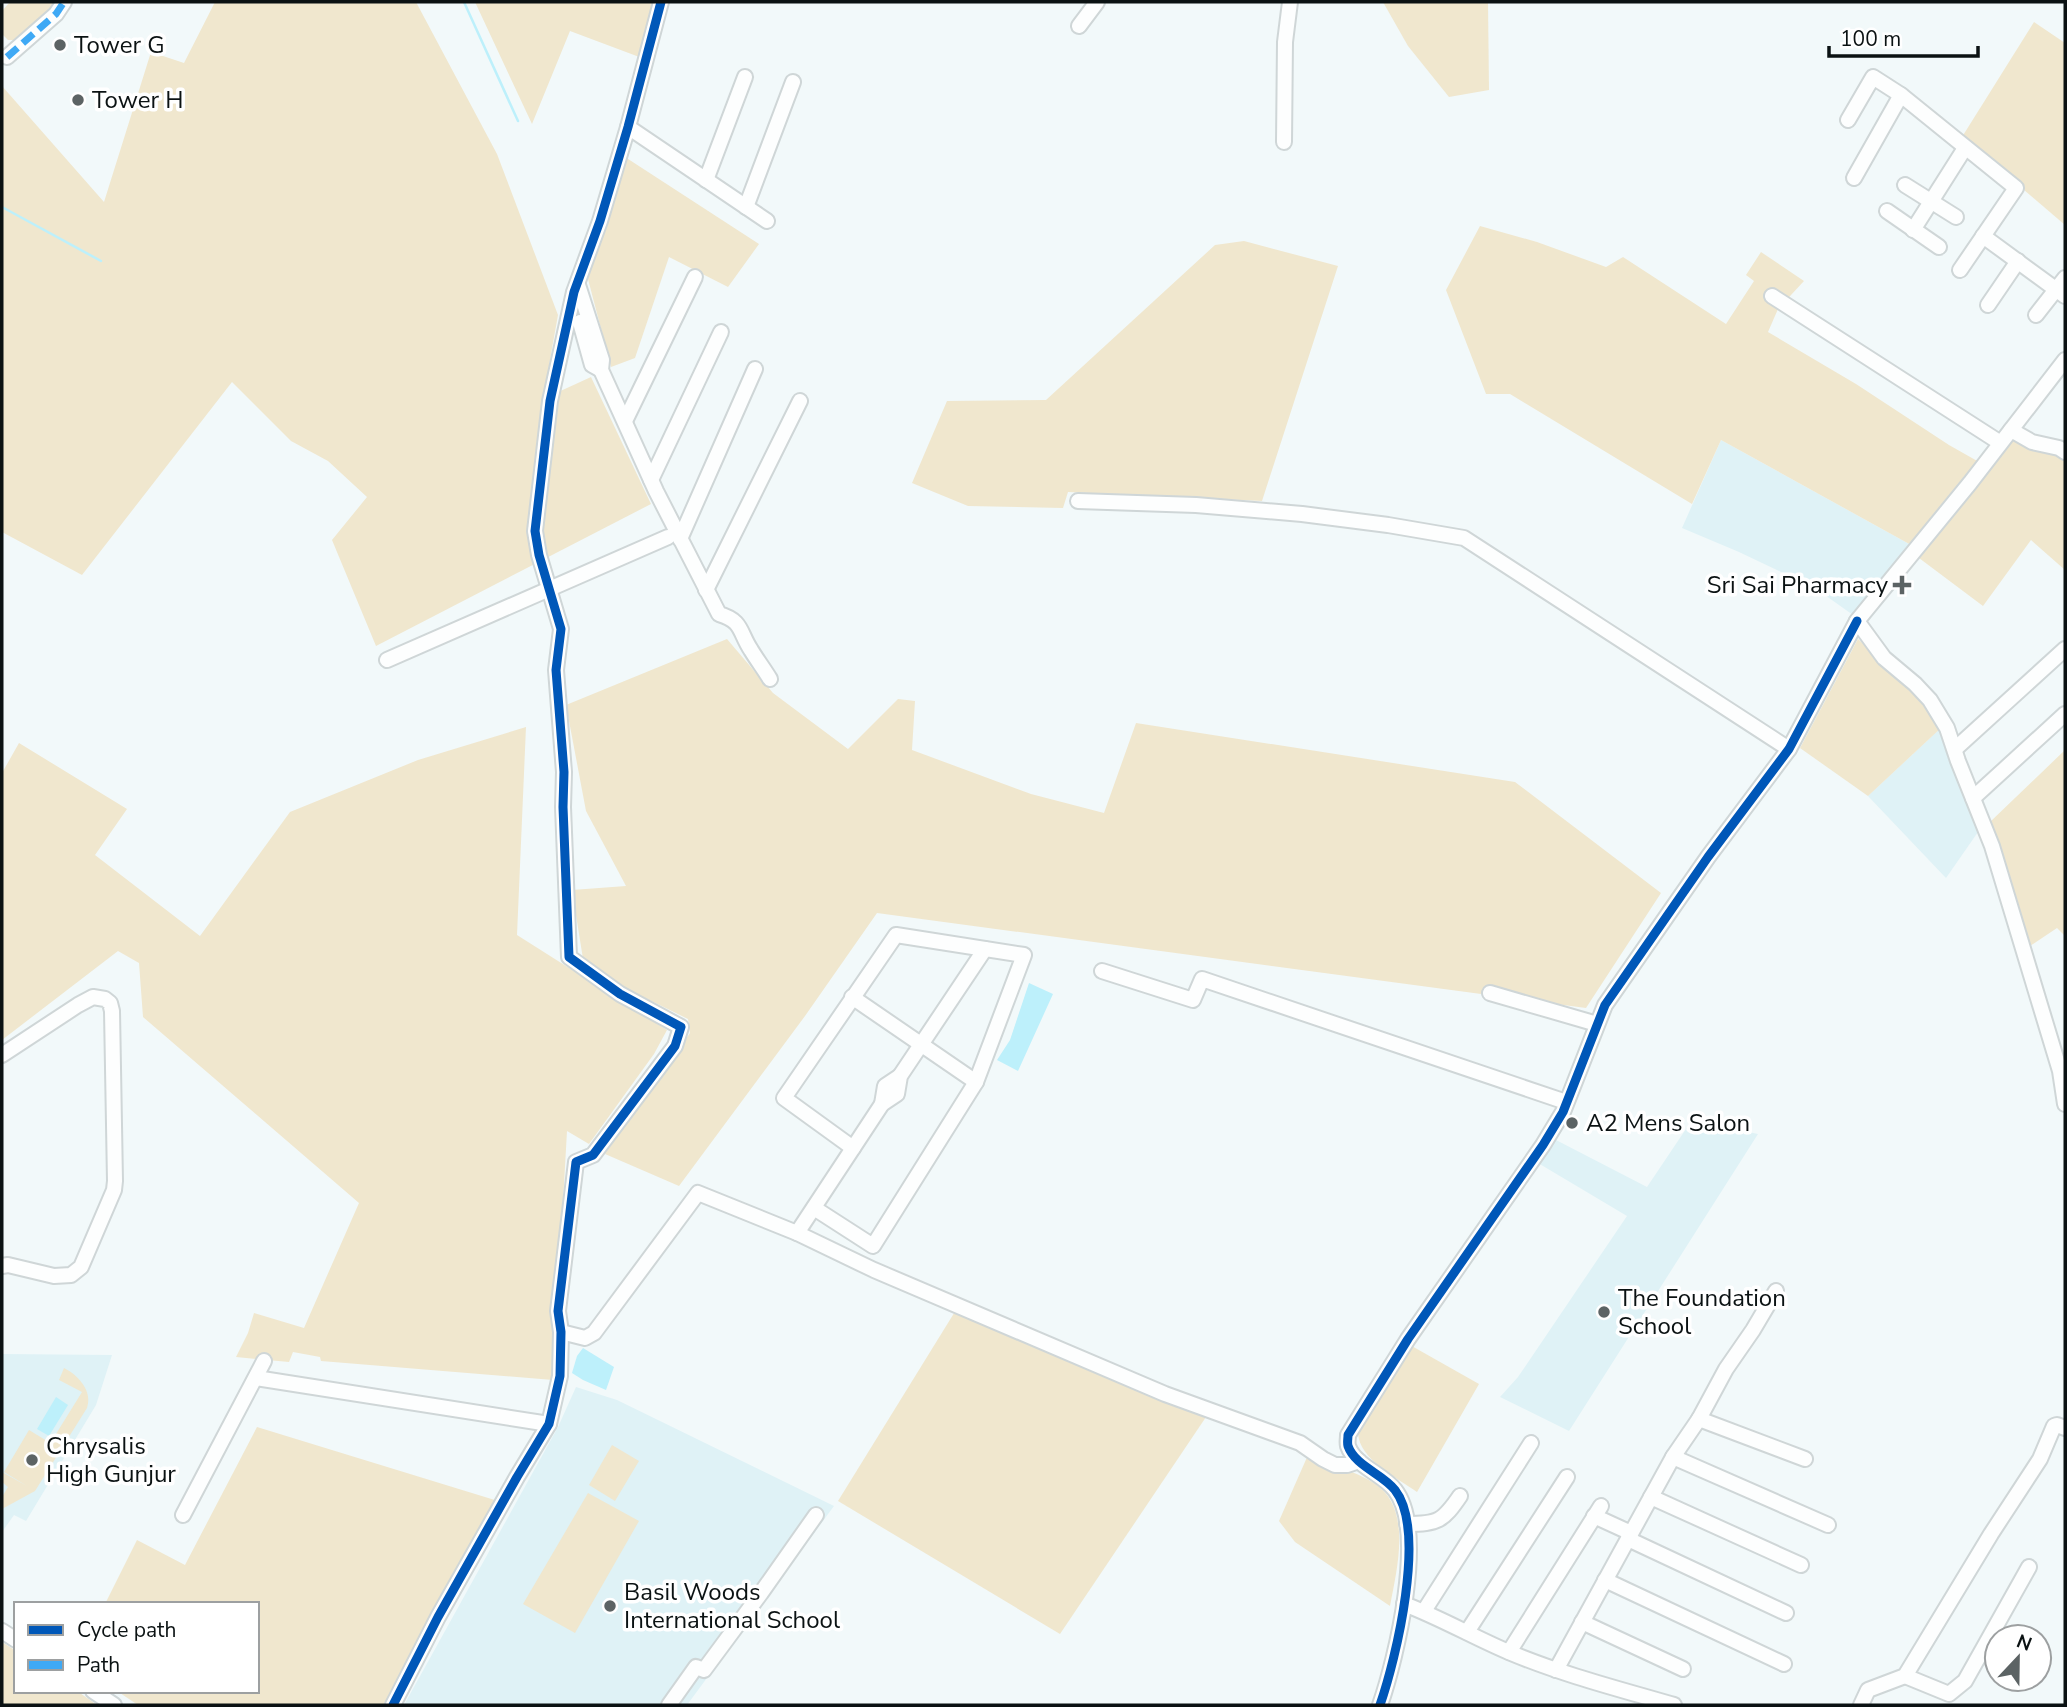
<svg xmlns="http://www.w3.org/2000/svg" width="2067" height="1707" font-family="'Nunito Sans',sans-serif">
  <rect width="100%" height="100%" fill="#f2f9fa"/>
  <g fill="#dff2f6">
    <path d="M1721,440l190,105 -58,70 -38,-27 -76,-36 -57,-24z"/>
    <path d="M1942,727l36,105 -32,46 -78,-82z"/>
    <path d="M1692,1120l66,14 -189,297 -69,-34 18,-20 109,-161 -89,-53 18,-23 91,47z"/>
    <path d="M2,1354l110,1 -16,50 -70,116 -12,-6 -12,17z"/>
    <path d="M576,1387l41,13 217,106 -147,199h-283l154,-278z"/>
  </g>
  <g fill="#f0e7ce">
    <path d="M10,2h46l-8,10 -33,28h-7l-6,-6v-23z"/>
    <path d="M215,2h201l81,152 61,161 -15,84 48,-22 60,127 -275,142 -44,-106 35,-43 -39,-36 -37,-20 -59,-59 -150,193 -80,-43v-446l102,116 47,-150 33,11z"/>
    <path d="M475,2h178l-11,56 -72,-27 -38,93z"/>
    <path d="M1383,2h105l1,88 -40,7 -41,-51z"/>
    <path d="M2034,22l31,21v182l-103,-88z"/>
    <path d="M625,157l134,87 -31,43 -59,-30 -34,101 -24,9 -23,-88z"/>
    <path d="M1480,226l57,16 69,25 17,-10 103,67 28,-43 -8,-6 15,-23 43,29 -26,28 -10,23 88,52 93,61 30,17 -68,83 -190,-105 -29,64 -182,-110h-24l-40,-104z"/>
    <path d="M1244,241l94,25 -76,235 -194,-9 -5,16 -95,-2 -56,-23 35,-82 99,-1 169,-155z"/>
    <path d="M2010,439l13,2 16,10 21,1 5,3v115l-34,-30 -48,66 -64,-48z"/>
    <path d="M727,639l46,54 75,56 50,-50 17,2 -3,49 119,44 73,19 32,-90 379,59 146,111 -75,115 -709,-95 -72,103 -126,170 -74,-32 85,-121 -2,-14 -69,-34 -36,-26 -11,-69 54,-4 -40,-75 -20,-106z"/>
    <path d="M1858,639l64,59 20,29 -74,69 -68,-48z"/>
    <path d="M526,727l-9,208 150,95 -13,24 -65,90 -22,-13 -14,249 -232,-19 -1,-4 -27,-5 -4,10 -53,-5 12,-24 6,-20 50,15 55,-125 -216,-186 -4,-54 -21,-12 -116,89v-267l17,-30 108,66 -32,46 105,81 90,-124 128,-52z"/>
    <path d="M2065,750v186l-8,-8 -27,18 -40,-124z"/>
    <path d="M956,1310l250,107 -146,217 -222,-133z"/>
    <path d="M1410,1345l69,39 -62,108c-20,-14 -58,-33 -59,-59z"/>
    <path d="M64,1368c14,7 29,23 23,40l-52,83 -33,18v-12l6,-10 -6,-5v-10l25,14 -23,-14 25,-42 23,14 -1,-2 31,-50 -23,-12z"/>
    <path d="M257,1427l241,74 -111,204h-249l-21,-14h140v-87h-152l32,-64 48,25z"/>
    <path d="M612,1445l27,16 -24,40 -26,-16z"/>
    <path d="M1308,1455c20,9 47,16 66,28 39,25 23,85 16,123l-95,-64 -16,-21z"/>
    <path d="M588,1493l51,28 -64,112 -52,-29z"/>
    <path d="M2,1642l14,9v40h61l20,14h-95z"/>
  </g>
  <g fill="#bdf0fb">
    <path d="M1029,983l24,11 -35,77 -21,-11 13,-20z"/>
    <path d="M583,1348l31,19 -8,23 -23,-10 -11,-7 5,-17z"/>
    <path d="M56,1397l12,8 -19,31 -12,-7z"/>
  </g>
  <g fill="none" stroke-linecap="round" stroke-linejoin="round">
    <g stroke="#bdf0fb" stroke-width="2.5">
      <path d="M464,2l54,119"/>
      <path d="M2,207l99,54"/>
    </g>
    <g stroke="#cfd6d7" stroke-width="18">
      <g id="minor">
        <path d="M1079,26l18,-24"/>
        <path d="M7,57l49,-43 8,-12"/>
        <path d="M1848,120l25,-43 28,18 115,93 -56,82"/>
        <path d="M628,127l139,94"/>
        <path d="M1284,142l1,-100 5,-40"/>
        <path d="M1854,178l47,-83"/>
        <path d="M706,180l39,-103"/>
        <path d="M1905,185l51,32"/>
        <path d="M746,207l47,-125"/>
        <path d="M1887,211l52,36"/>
        <path d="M1913,230l52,-82"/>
        <path d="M1983,236l82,60"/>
        <path d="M578,285l24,75 -1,10 55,121 63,123c24,7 20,18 32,36 6,10 13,19 19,29"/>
        <path d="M1772,296l227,146"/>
        <path d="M1988,305l30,-44"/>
        <path d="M2036,315l29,-37"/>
        <path d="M580,322l12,43 9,5"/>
        <path d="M2065,360l-95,123 -113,138 27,37 31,26 15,16 17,28 11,33 34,85 68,225 5,33"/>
        <path d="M625,421l70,-144"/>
        <path d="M2011,430l21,12 27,6 6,4"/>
        <path d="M651,480l70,-148"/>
        <path d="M1078,501l118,4 106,9 86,11 76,13 325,211"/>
        <path d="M680,539l75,-170"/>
        <path d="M706,590l94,-189"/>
        <path d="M387,660l281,-123"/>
        <path d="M1955,749l110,-100"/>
        <path d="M1973,798l92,-84"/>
        <path d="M1102,971l91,29 9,-21 364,123"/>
        <path d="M1490,993l107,31"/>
        <path d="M852,997l124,85"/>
        <path d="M2,1055l76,-50 15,-8 12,2 5,4 2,8 3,170 -1,9 -33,77 -10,8 -17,1 -46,-11 -6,1"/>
        <path d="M882,1104l3,-18 15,-10"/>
        <path d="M814,1208l59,38 103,-164 48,-127 -128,-20 -112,163 69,50"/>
        <path d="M797,1233l85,-129 15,-10 3,-18 85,-127"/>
        <path d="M561,1332l24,6 9,-5 104,-140 99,40 77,37 291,124 135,49 23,16 12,6h12l12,-4"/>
        <path d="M256,1378l293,46"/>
        <path d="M1699,1419l106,40"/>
        <path d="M1673,1457l155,68"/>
        <path d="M1651,1497l150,68"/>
        <path d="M183,1515l81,-154"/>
        <path d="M1594,1516l37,17"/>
        <path d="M1407,1524c31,0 36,-3 53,-28"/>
        <path d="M1628,1539l158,74"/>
        <path d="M1605,1580l179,84"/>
        <path d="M1404,1604c37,14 71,34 107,49 53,22 108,36 163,52"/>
        <path d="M1424,1611l107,-168"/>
        <path d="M1582,1622l101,47"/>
        <path d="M2,1631l14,9"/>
        <path d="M1467,1632l100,-155"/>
        <path d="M1509,1652l92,-146"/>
        <path d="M1556,1670l117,-213 26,-38 27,-50 27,-39 23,-39"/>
        <path d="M1905,1676l44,18 16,-13 64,-114"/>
        <path d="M93,1691l21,14"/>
        <path d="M393,1705l45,-88 79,-140 32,-53 11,-48 1,-44 -3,-21 18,-149 17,-7 82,-109 6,-19 -61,-33 -51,-37 -6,-150 1,-35 -8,-102 5,-41 -22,-74 -4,-24 15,-130 24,-109 26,-71 28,-94 33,-125"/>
        <path d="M669,1705l27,-38 8,3 57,-77 55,-78"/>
        <path d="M1380,1705c16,-46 47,-174 15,-215 -12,-16 -40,-24 -47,-44 -1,-4 0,-7 0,-11l60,-96 135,-194 20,-33 42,-107 103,-148 81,-108 68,-128"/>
        <path d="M1861,1705l7,-15 37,-14 86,-142 49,-75 14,-33 3,-1 8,3"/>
      </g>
    </g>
    <use href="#minor" stroke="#fdfefe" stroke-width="14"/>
    <path stroke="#3fa9f5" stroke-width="7" stroke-dasharray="14 7" stroke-linecap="butt" d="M7,57l49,-43 8,-12"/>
    <g stroke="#fff" stroke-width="13">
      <g id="cycleway">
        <path d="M393,1705l45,-88 79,-140 32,-53 11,-48 1,-44 -3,-21 18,-149 17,-7 82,-109 6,-19 -61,-33 -51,-37 -6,-150 1,-35 -8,-102 5,-41 -22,-74 -4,-24 15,-130 24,-109 26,-71 28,-94 33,-125"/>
        <path d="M1380,1705c16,-46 47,-174 15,-215 -12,-16 -40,-24 -47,-44 -1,-4 0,-7 0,-11l60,-96 135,-194 20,-33 42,-107 103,-148 81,-108 68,-128"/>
      </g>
    </g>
    <use href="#cycleway" stroke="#0057b8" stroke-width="9"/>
  </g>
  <g fill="#5c6364" stroke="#fff" stroke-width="2.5">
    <circle cx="60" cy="45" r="7"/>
    <circle cx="78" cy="100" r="7"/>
    <path d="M1898.5 574.5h7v7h7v7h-7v7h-7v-7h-7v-7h7z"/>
    <circle cx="1572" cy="1123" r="7"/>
    <circle cx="1604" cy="1312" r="7"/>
    <circle cx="32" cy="1460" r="7"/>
    <circle cx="610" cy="1606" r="7"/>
  </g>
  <g text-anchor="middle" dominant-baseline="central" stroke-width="7" stroke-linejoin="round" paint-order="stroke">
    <g font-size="24" fill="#0b1213" stroke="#fff" text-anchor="start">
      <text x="74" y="45">Tower G</text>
      <text x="92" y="100">Tower H</text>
      <text x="1888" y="585" text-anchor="end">Sri Sai Pharmacy</text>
      <text x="1586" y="1123">A2 Mens Salon</text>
      <text x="1618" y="1298">The Foundation<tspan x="1618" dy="28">School</tspan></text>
      <text x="46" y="1446">Chrysalis<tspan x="46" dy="28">High Gunjur</tspan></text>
      <text x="624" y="1592">Basil Woods<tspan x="624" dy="28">International School</tspan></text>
    </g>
  </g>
  <rect width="2067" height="1707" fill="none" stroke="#0b1213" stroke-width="7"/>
  <rect x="14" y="1602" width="245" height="91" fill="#ffffff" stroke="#9da0a1" stroke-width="2"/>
  <rect x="28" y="1625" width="35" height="10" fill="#0057b8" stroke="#9da0a1" stroke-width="2"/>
  <text x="77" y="1637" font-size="21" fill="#0b1213">Cycle path</text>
  <rect x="28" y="1660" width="35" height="10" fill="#3fa9f5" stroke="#9da0a1" stroke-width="2"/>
  <text x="77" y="1672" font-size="21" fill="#0b1213">Path</text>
  <g transform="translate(2018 1658) rotate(22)"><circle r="33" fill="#ffffff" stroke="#9da0a1" stroke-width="2"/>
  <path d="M0-5L12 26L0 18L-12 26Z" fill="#5c6364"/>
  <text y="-10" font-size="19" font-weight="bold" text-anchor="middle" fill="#0b1213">N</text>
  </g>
  <path d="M1829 46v10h149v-10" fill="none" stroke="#0b1213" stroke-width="3.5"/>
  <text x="1840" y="46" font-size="21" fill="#0b1213" stroke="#ffffff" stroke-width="5" paint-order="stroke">100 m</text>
</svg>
